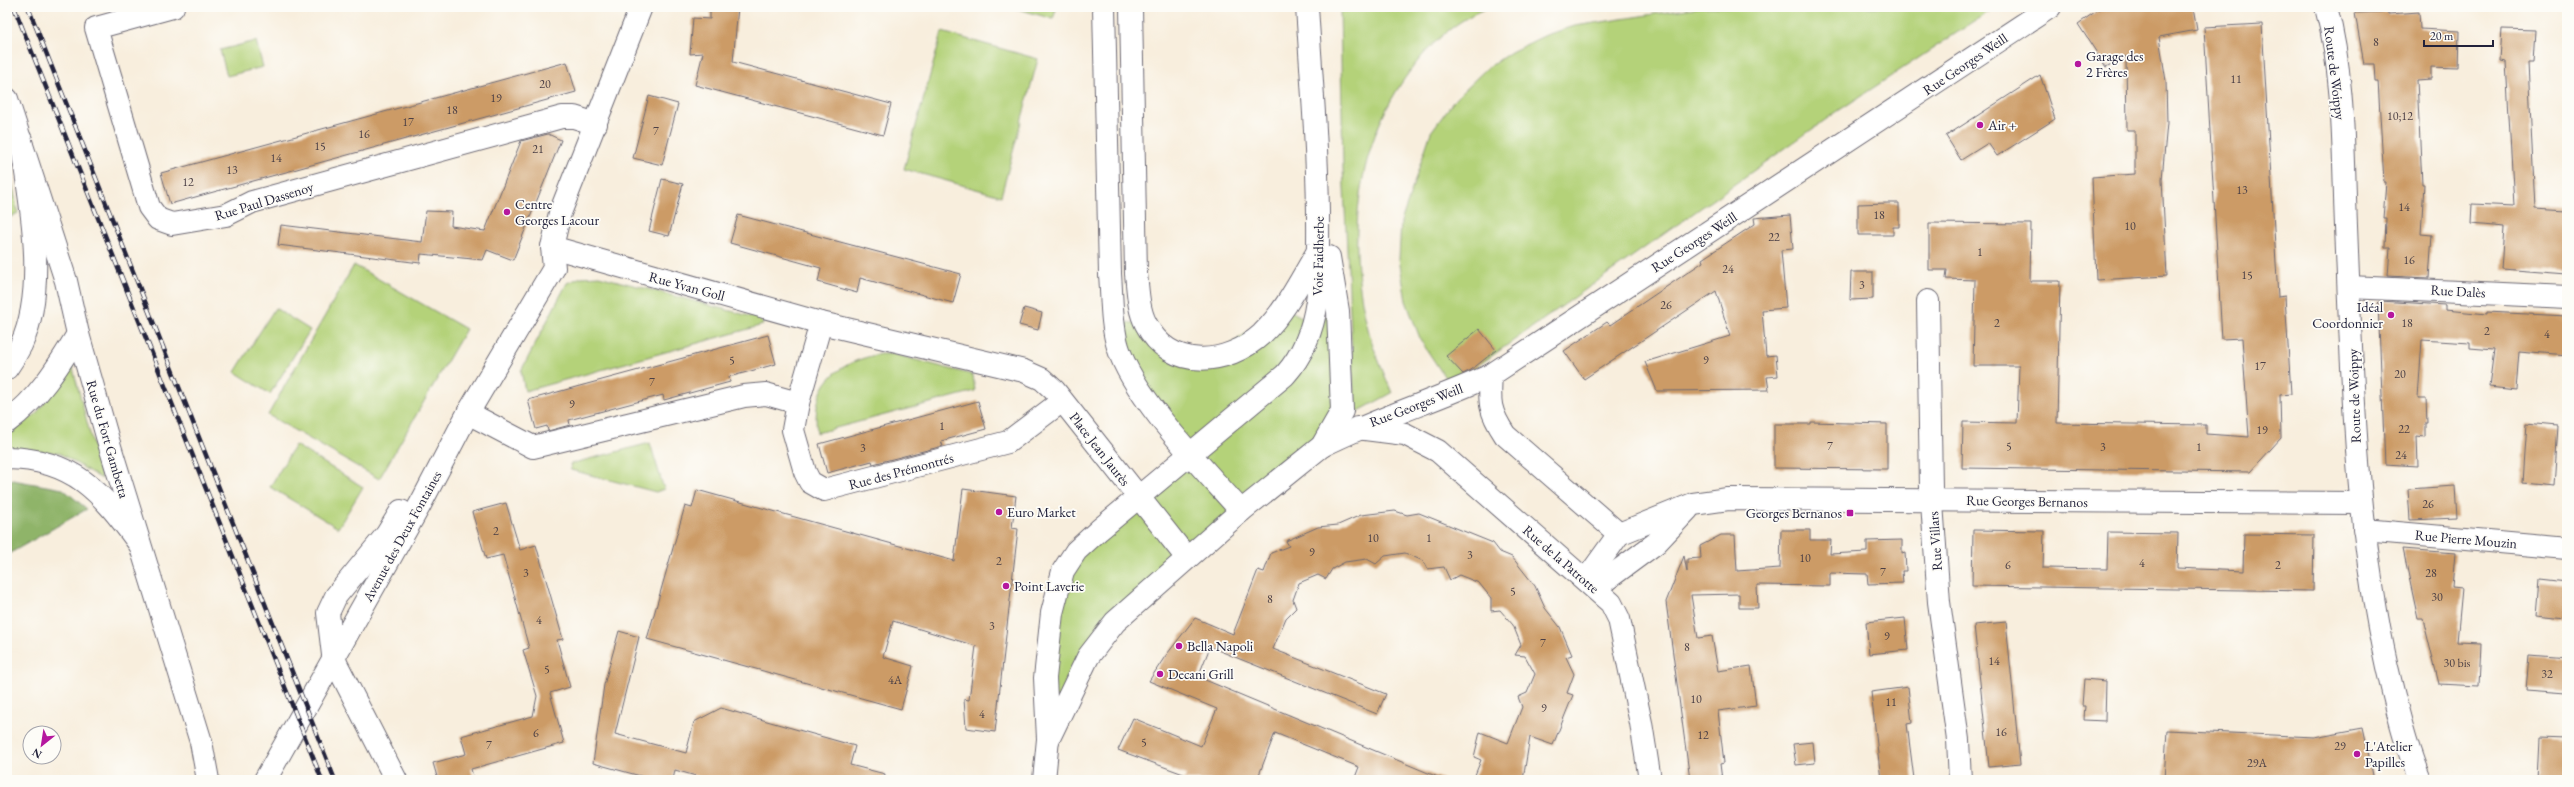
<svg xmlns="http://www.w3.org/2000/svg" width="2574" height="787" font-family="'EB Garamond',serif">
  <rect width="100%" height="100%" fill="#fdfcf7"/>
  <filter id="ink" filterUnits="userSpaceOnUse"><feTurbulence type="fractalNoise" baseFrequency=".025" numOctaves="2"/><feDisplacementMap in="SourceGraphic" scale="8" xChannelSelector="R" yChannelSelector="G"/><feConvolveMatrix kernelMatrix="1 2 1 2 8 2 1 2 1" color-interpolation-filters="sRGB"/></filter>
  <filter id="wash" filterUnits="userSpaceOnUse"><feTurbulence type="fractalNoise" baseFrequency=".012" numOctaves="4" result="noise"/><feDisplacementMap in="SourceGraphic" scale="16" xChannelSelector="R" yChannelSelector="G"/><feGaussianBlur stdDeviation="0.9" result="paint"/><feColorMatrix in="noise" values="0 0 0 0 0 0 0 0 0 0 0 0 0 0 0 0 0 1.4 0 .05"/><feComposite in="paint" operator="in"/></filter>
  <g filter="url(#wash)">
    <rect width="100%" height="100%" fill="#f8eedd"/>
    <g fill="#b4d279" stroke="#6b7a5a">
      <path d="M1011,7h46l-4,12z"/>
      <path d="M1340,7h149c-33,13 -58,36 -79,64 -54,72 -64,168 -43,254 6,24 16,46 25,68l-37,20 -12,-245z"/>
      <path d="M1700,7h296l-161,106 -373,264 -16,2 -25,-38 -15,-40 -7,-42 2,-37 30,-90 25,-34 30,-29 25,-17 35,-17 29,-9z"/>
      <path d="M942,32l96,27 -37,137 -97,-27z"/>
      <path d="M256,41l7,26 -36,9 -7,-26z"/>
      <path d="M7,156l11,57 -11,6z"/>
      <path d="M354,265l112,64 -87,150 -111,-64z"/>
      <path d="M599,276l162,43 2,6 -238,66 -4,-20 46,-88 14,-6z"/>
      <path d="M1284,307l28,16 26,-12v111l-223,200 -67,117 15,-168 128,-118 -26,-31 -52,-101 33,3 13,17 52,17z"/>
      <path d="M275,308l35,22 -40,64 -35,-22z"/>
      <path d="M880,354h13l80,21 2,16 -158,42c-6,-48 18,-70 63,-79z"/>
      <path d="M72,365l30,114 -43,-26 -52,-5v-13l29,-21z"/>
      <path d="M650,443l14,46 -8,3 -85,-22 -1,-6z"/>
      <path d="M295,445l68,42 -25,41 -68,-41z"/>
    </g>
    <path fill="#8fb469" stroke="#586b52" d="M7,479l56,10 24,20 -80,46z"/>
    <g id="blocks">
      <g fill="#cc9b66">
        <path d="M710,7h28l-5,55 158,42 -8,31 -188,-50 8,-32 -13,1 3,-36 17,1z"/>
        <path d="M2102,7h91l4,23 -38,7 7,44 1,42 -5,56 5,97 -71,4 -4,-103 43,-3v-44h-8l-1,-74 -20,11 -28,-43z"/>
        <path d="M2388,12v2l31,-2 1,17 39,2 -1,37 -27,-1v12l-14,1 5,104h2l-3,50 11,1 -3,43 -41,-2 2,-28h-5l1,-30h-3l3,-36h-2l-6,-101h-3l-1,-17h-10l-9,-51z"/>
        <path d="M2262,24l16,273 7,-1 6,98 -11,1 1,43 -31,34 -288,-4 1,-46 54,1 2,-57h-46l2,-86 -29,-1 1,-9h-18v-47l102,1 -1,57h30l-3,142 149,2v9l43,3 -7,-99 -20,1 -18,-312z"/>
        <path d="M2502,29l33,1 -2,33h-5l7,145 32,2v64l-65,-5 3,-42 -34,-3 1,-20 42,2 -8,-144 -6,-1z"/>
        <path d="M567,62l9,30 -406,112 -9,-31z"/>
        <path d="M2040,75l15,44 -58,37 -9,-13 -27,17 -15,-24z"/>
        <path d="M649,96l29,8 -16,61 -29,-7z"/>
        <path d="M548,134l13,6 -48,120 -26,-10 -4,10 -62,-6 -1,9 -142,-18 3,-20 141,17 4,-31 26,1 -1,14 34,5 36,-90z"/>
        <path d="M662,179l21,5 -14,52 -20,-5z"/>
        <path d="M1887,203h12v24h-6v8h-35v-31z"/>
        <path d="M738,215l223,59 -8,29 -93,-25 -3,15 -39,-11 3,-14 -91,-25z"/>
        <path d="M1790,215l3,34 -12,1 5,58 -24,2 4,46 10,-1 2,21 -11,1 2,13 -112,1 -12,-29 85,-26 -14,-45 -132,88 -20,-28 43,-29 3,3 93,-63 -1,-3 53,-35 -1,-6z"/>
        <path d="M1851,272h22v27l-23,1z"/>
        <path d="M2380,301l65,4v5l42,4v-2l80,4v39l-48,-4 -3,39 -27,-3 5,-37 -24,-2v-5l-48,-3 -4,58h8l1,24h-2v15l-8,-1 1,30 -33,-2 -7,-161z"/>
        <path d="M1024,308l18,5 -4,17 -19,-5z"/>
        <path d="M1479,329l17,21 -25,20 -8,4 -17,-18z"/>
        <path d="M768,335l8,29 -47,13 1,5 -66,18 -1,-5 -94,25 1,5 -22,6 -1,-5 -11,3 -8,-29z"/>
        <path d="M978,401l8,28 -45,12 2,5 -70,18 -1,-3 -45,12 -8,-29z"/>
        <path d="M1811,422l76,2v45l-113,-1v-44h37z"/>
        <path d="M2526,423l32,3 -4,60 -32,-3z"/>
        <path d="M2455,486l2,32 -47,2 -2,-31z"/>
        <path d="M963,489l53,7 -4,32 6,1 -23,203 -29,-4 -2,-29 5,1 7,-54 -83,-25 -10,36 30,9 -12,43 -254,-70 38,-133 7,2 5,-18 257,71z"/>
        <path d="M506,503l14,47 16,-5 27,94 -6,1 13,47 -20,6 14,50 -93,26 3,11h-36l-5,-17 33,-9 -5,-18 72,-20 4,-20 -14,-46 6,-2 -26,-93 -17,4 -14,-47z"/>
        <path d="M1395,511l12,4 12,-2 74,30 7,9 12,5 23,29 10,22 15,19 12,28 -6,2 8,17 -7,19 6,2 -20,50 -23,-8 -7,43h-50l8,-20 -7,-3 6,-25 28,11 14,-36 -4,-10 9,-4 8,-19 -10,-18 -10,-1 6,-10 -8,-20 -13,-15 -9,1v-13l-12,-15 -20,-8 -9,5 -6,-13 -17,2 -4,-8 -18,-8 -20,3 -9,8 -9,-5 -22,3 -13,7 -6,10 -8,-4 -19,8 -6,17 3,8 -10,10 -13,31 113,45 -9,20 -167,-67 -12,30 247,103h-91l5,-13 -84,-34 -18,47h-73l2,-5 -68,-25 15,-32 68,28 16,-37 -68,-28 15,-23 31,-40 38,16 25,-64 6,2 7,-19 18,-7 -3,-5 32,-14 20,-2 23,-10z"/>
        <path d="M1781,530h29v10h21l-1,14 37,-2v-11l35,-1v13l3,-1 1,19h-4l1,12 -35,1 -1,-10 -37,-1v13l-73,-1 1,23h-19v-14l-48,1 7,43 14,-2 6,35 33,-5 5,40 -38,5 6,52 -4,1 2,16h-32l-24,-178 18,-46 3,16v-13l14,-1 -1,-12 21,-11h14l2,36 43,-3z"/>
        <path d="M1973,530l71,1 -1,37 64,1 1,-37 70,1 -1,35 66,3 1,-37 70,1 -1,56 -341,-5z"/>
        <path d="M2403,549l52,4 -3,34 10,1 -5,54 24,1 -2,43 -40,-2 -16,-65h-5z"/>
        <path d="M2540,580l27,3v35l-30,-3z"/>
        <path d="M1905,618l3,32 -39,4 -3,-32z"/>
        <path d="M2006,622l14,142 -31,3 -15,-142z"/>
        <path d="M619,631l20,6 -24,97 71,19 8,-31 27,-14 134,38 -5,19 35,9 -1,6h-174l-35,-10 -2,10h-18l-62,-17 11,-78z"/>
        <path d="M2529,655l38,3v35l-41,-3z"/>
        <path d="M2084,679l22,2 -1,40 -21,-1 1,-14h-3z"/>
        <path d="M1908,687l4,36 -5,1 7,55 -33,1 -10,-88z"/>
        <path d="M2363,728l11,52h-210l3,-50 147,7z"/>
        <path d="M2539,738l28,1v41h-30z"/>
        <path d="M1813,742l2,21 -19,2 -3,-21z"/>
      </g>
    </g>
  </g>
  <g filter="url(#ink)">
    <use href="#blocks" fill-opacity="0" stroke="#6d6974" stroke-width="1"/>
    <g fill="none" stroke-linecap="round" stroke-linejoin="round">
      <g stroke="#6d6974" stroke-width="24">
        <g id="minor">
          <path d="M173,7l-77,21 53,179 9,12 14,5 54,-9 26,-13 310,-85h12l22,7"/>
          <path d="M641,7l-81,206 -8,34 269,76 203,48 18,8 12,11 133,168"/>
          <path d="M2349,287l218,10"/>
          <path d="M1928,301l3,188 8,113 19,138 2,40"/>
          <path d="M1491,375c-2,27 -2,36 14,60l114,99"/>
          <path d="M798,403l23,-80"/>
          <path d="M468,413l65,34 211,-51 22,-2 32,9 -5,27 12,42 5,10 14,8 184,-48 54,-41"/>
          <path d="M1357,428l48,6 33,17 173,152 8,16 22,104 9,57"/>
          <path d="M2364,530l203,18"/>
          <path d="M1586,580l33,-46 74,-30 35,-5 633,4"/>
          <path d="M1595,588l61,-45 32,-34"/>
          <path d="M265,780l156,-277 47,-90 86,-145 -2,-21"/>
          <path d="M396,780l-59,-115 -4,-10 -5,-42 8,-17 51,-62 14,-23"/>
        </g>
      </g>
      <g stroke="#6d6974" stroke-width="24">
        <g id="major">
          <path d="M2326,7c19,70 17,147 20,219 6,147 9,296 41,441 9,38 18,77 33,113"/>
          <path d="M7,99l59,182 12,53 30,106 93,302 7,38"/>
          <path d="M1110,274c2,24 1,50 8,73 15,50 87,123 123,164"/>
          <path d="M1322,446c55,-28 113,-45 169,-71l559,-368"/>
          <path d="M1049,738l39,-81 27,-35 126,-111 81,-65 20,-35 -4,-100 -9,-54"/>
          <path d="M1044,780l4,-41 -3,-61 7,-65 11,-42 13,-20 23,-21 186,-155c18,-20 28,-46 32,-74 3,-19 0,-38 1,-57 1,-79 -6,-158 -11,-237"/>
        </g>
      </g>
      <g stroke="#6d6974" stroke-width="24">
        <g id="highway">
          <path d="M1104,7l6,267"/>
          <path d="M1131,7l5,267c2,16 2,35 10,50 24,47 81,42 116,10 24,-23 39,-55 56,-83"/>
          <path d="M7,368c5,-7 10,-15 14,-23 27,-58 9,-144 0,-205"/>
          <path d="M7,422c31,-23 51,-55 71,-88"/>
          <path d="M7,458c67,1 94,34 131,84"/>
        </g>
      </g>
      <use href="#minor" stroke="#fff" stroke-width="22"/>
      <use href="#major" stroke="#fff" stroke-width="22"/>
      <use href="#highway" stroke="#fff" stroke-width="22"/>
      <g stroke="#22223b" stroke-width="4.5">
        <g id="rail">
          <path d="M14,7l308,773"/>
          <path d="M28,7l307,773"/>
        </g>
      </g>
      <use href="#rail" stroke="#fdfcf7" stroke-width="3" stroke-dasharray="9" stroke-linecap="butt"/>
    </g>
  </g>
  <g fill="#b5179e" stroke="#fdfcf7" stroke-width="1.5">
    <circle cx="2078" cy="64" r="4"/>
    <circle cx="1980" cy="125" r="4"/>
    <circle cx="507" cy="212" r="4"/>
    <circle cx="2391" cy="315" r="4"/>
    <circle cx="999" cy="512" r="4"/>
    <rect x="1846" y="509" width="8" height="8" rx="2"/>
    <circle cx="1006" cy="586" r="4"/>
    <circle cx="1179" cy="646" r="4"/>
    <circle cx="1160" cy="674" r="4"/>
    <circle cx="2357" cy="754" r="4"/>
  </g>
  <g text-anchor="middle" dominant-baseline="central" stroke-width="3.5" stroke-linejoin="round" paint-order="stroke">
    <g font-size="12" fill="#4c4046">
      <text x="2376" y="42">8</text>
      <text x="2236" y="79">11</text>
      <text x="545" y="84">20</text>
      <text x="496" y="98">19</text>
      <text x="452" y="110">18</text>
      <text x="2400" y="116">10;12</text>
      <text x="408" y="122">17</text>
      <text x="656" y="131">7</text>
      <text x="364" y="134">16</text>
      <text x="320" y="146">15</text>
      <text x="538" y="149">21</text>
      <text x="276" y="158">14</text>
      <text x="232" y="170">13</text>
      <text x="188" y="182">12</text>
      <text x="2242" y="190">13</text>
      <text x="2404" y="207">14</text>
      <text x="1879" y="215">18</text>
      <text x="2130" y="226">10</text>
      <text x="1774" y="237">22</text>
      <text x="1980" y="252">1</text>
      <text x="2409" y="260">16</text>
      <text x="1728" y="269">24</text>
      <text x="2247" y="275">15</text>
      <text x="1862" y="285">3</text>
      <text x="1666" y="305">26</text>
      <text x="1997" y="323">2</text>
      <text x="2407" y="323">18</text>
      <text x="2487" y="331">2</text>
      <text x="2547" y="334">4</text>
      <text x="732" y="360">5</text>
      <text x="1706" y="360">9</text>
      <text x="2260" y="366">17</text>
      <text x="2400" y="374">20</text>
      <text x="652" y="382">7</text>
      <text x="572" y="404">9</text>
      <text x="942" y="426">1</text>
      <text x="2404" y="429">22</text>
      <text x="2262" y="430">19</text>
      <text x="1830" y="446">7</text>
      <text x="2009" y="446">5</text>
      <text x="2103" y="447">3</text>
      <text x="2199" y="447">1</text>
      <text x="863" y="448">3</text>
      <text x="2401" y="455">24</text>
      <text x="2428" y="504">26</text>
      <text x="496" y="531">2</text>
      <text x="1373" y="538">10</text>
      <text x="1429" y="538">1</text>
      <text x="1312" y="552">9</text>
      <text x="1470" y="555">3</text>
      <text x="1805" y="558">10</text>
      <text x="999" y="561">2</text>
      <text x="2142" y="563">4</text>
      <text x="2008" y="565">6</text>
      <text x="2278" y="565">2</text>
      <text x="1883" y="572">7</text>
      <text x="526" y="573">3</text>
      <text x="2431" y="573">28</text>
      <text x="1513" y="591">5</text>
      <text x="2437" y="597">30</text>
      <text x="1270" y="599">8</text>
      <text x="539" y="620">4</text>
      <text x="992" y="626">3</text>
      <text x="1887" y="636">9</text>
      <text x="1543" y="643">7</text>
      <text x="1687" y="647">8</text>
      <text x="1994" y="661">14</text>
      <text x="2457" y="663">30 bis</text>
      <text x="547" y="669">5</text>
      <text x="2547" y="674">32</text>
      <text x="895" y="680">4A</text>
      <text x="1696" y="699">10</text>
      <text x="1891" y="702">11</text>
      <text x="1544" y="708">9</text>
      <text x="982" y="714">4</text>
      <text x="2001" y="732">16</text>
      <text x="536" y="733">6</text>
      <text x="1703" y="735">12</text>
      <text x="1144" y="742">5</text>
      <text x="489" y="745">7</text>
      <text x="2340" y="746">29</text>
      <text x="2257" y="763">29A</text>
    </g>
    <g font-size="14" fill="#22223b" stroke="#fdfcf7" text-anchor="start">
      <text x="2086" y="56">Garage des<tspan x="2086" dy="16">2 Frères</tspan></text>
      <text x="1988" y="125">Air +</text>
      <text x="515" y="204">Centre<tspan x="515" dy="16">Georges Lacour</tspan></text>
      <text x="2383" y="307" text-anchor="end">Idéal<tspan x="2383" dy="16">Coordonnier</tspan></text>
      <text x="1007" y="512">Euro Market</text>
      <text x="1842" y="513" text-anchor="end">Georges Bernanos</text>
      <text x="1014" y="586">Point Laverie</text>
      <text x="1187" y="646">Bella Napoli</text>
      <text x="1168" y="674">Decani Grill</text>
      <text x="2365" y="746">L'Atelier<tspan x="2365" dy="16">Papilles</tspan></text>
    </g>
    <g font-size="14" fill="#22223b" stroke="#fdfcf7">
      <text transform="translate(1965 64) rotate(-34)">Rue Georges Weill</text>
      <text transform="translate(2335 73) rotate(83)">Route de Woippy</text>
      <text transform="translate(264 201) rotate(-17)">Rue Paul Dassenoy</text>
      <text transform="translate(1694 242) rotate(-33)">Rue Georges Weill</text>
      <text transform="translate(1318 256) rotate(-89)">Voie Faidherbe</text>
      <text transform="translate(687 286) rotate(15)">Rue Yvan Goll</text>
      <text transform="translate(2458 291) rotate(3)">Rue Dalès</text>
      <text transform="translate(2354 396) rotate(-92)">Route de Woippy</text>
      <text transform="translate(1416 405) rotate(-21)">Rue Georges Weill</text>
      <text transform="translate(108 439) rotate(74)">Rue du Fort Gambetta</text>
      <text transform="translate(1100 449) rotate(52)">Place Jean Jaurès</text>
      <text transform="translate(901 471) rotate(-15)">Rue des Prémontrés</text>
      <text transform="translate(2027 501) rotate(1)">Rue Georges Bernanos</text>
      <text transform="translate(402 536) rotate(-61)">Avenue des Deux Fontaines</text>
      <text transform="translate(2466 539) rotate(5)">Rue Pierre Mouzin</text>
      <text transform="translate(1935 541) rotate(-94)">Rue Villars</text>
      <text transform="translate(1561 559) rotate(41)">Rue de la Patrotte</text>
    </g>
  </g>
  <rect width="2574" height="787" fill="none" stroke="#fdfcf7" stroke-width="24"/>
  <g transform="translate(42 745) rotate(210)"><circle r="19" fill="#fdfcf7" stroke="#a5a5ac"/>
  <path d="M0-3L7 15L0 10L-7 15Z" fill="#b5179e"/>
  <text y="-6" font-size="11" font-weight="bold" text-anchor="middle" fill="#22223b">N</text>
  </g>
  <path d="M2424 40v6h69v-6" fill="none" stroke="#22223b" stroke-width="2"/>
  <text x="2430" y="40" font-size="12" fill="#22223b" stroke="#fdfcf7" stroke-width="3" paint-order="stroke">20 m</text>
</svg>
